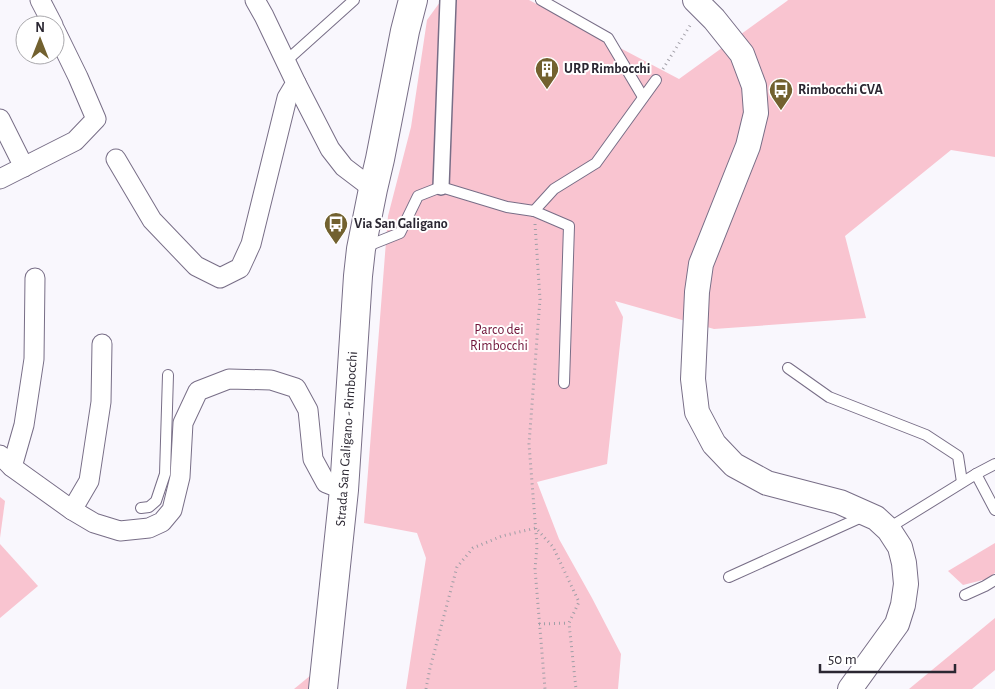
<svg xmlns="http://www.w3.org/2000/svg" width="995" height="689" font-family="'Alegreya Sans',sans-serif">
  <rect width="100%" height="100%" fill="#f9f7fd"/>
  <g fill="#f9c4d0">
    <path d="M446,0h83l150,79 108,-78 1,-1h207v157l-44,-7 -106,86 21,82 -152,11 -99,-28 8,16 -16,147 -70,18 22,57 33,59 29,56 -3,35h-212l20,-131 -9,-25 -53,-10 24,-307 23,-89 16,-107 13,-18z"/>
    <path d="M0,497l5,4 -5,37z"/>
    <path d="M995,543v30l-8,6 -24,6 -15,-14z"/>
    <path d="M0,544l38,42 -38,32z"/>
    <path d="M995,618v52l-23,19h-63z"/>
    <path d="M311,675v14h-17z"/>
  </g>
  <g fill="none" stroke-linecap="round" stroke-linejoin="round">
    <g stroke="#786e87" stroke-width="12">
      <g id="service">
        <path d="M541,0l67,38 35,59"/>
        <path d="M285,62l69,-62"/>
        <path d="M534,211l20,-22 42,-26 60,-83"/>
        <path d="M365,247l35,-14 18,-37 23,-9 66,20 27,4 35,15 -5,157"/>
        <path d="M788,368l41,29 97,38 32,21 4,26"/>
        <path d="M976,474l19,-10"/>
        <path d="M141,508l8,-1 7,-6 9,-27 3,-99"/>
        <path d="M887,529l89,-55 19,36"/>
        <path d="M729,577l135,-61"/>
        <path d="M965,595l20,-9 10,-6"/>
      </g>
    </g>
    <g stroke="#786e87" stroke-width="18">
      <path id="pedestrian" d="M441,187l7,-187"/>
    </g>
    <g stroke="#786e87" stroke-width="21">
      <g id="minor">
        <path d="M40,0l13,25"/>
        <path d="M296,83l34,66 14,18 29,22"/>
        <path d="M0,119l24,48"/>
        <path d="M116,159l36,61 44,46 24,12 20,-10 11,-24 36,-146 9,-15 -32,-67 -9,-16"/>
        <path d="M0,179l75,-38 21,-22 -18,-42 -23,-47"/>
        <path d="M0,455l12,12 60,43 22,13 26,8 29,-3 13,-6 10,-12 8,-33 3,-54 15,-32 31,-12 42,1 25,8 12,22 5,49 13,24 18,7"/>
        <path d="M12,467l12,-42 10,-66 1,-81"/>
        <path d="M72,510l17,-29 12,-79 1,-58"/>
      </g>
    </g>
    <g stroke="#786e87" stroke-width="26">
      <path id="tertiary" d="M695,0l19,19 28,35 12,32 2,27 -8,33 -47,118 -4,28 -4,87 4,33 17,32 20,21 33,18 73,19 36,16 13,12 11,17 4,16 2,21 -3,21 -6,19 -47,65"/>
    </g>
    <g stroke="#786e87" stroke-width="30">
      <path id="secondary" d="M323,689l21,-199 14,-214 3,-27 12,-60 7,-30 25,-128 8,-31"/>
    </g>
    <g stroke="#a09ea6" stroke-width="3" stroke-dasharray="1 4" stroke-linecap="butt">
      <path d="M663,69l28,-45"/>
      <path d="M535,224l5,75 -11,145 8,102 -2,23 10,120"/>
      <path d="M539,624l30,-1"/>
      <path d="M426,689l4,-21 27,-101 16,-19 29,-12 34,-8 17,19 26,55 -10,21 7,66"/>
    </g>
    <use href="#service" stroke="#fff" stroke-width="10"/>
    <use href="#pedestrian" stroke="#fff" stroke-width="15"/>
    <use href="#minor" stroke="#fff" stroke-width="19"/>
    <use href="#tertiary" stroke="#fff" stroke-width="24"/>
    <use href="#secondary" stroke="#fff" stroke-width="28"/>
  </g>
  <defs>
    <g id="building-pin" transform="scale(1.25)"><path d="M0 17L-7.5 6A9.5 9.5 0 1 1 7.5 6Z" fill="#72612f" stroke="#fff"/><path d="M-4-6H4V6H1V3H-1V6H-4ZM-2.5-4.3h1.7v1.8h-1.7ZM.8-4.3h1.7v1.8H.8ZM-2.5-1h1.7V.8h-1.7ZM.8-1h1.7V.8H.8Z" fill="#fff"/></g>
    <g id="bus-pin" transform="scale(1.25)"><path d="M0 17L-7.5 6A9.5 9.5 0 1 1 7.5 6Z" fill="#72612f" stroke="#fff"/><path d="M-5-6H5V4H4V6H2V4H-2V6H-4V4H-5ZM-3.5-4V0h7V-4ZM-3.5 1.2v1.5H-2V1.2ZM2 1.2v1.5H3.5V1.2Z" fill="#fff"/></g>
  </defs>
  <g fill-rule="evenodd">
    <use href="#building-pin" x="547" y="69"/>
    <use href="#bus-pin" x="781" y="90"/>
    <use href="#bus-pin" x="336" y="224"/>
  </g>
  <g text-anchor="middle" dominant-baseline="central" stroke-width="4" stroke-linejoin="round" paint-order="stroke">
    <g font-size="14" font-weight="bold" fill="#2b2732" stroke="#fff" text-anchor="start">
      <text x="564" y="69">URP Rimbocchi</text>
      <text x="798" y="90">Rimbocchi CVA</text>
      <text x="354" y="224">Via San Galigano</text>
    </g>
    <g font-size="14" fill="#6f1237" stroke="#fff">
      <text x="499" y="330">Parco dei<tspan x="499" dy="16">Rimbocchi</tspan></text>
    </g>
    <g font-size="14" fill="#2b2732" stroke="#fff">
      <text transform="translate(347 439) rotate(-86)">Strada San Galigano - Rimbocchi</text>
    </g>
  </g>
  <g transform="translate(40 40)"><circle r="24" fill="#ffffff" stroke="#aaa9ad"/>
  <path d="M0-4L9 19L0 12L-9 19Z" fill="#72612f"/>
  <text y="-8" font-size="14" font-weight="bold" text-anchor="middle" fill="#2b2732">N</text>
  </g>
  <path d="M820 664v8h135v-8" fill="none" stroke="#2b2732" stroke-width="2.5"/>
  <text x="828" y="664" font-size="15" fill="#2b2732" stroke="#ffffff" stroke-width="4" paint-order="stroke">50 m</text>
</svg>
